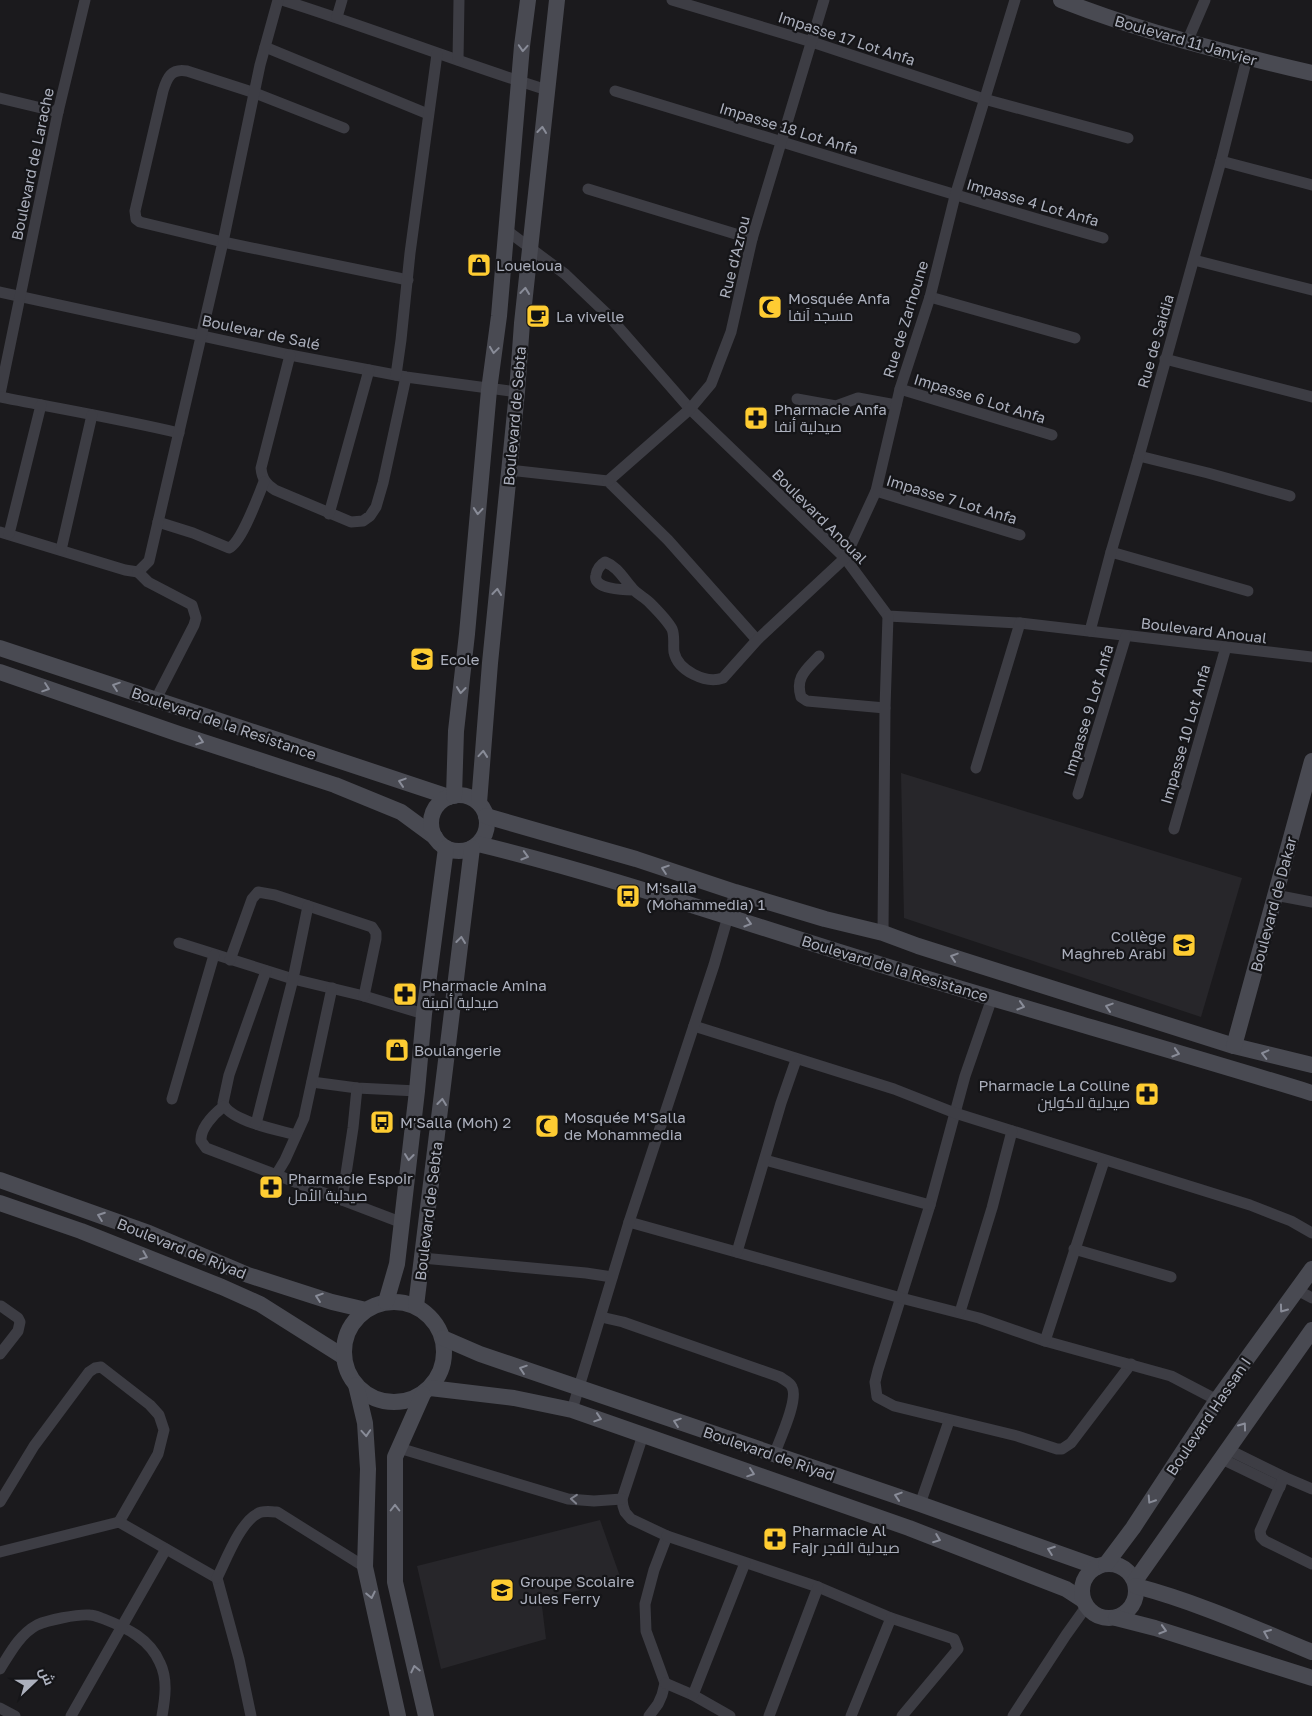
<svg xmlns="http://www.w3.org/2000/svg" width="1312" height="1716" font-family="'Golos Text',Cairo,sans-serif">
  <rect width="100%" height="100%" fill="#1b1a1d"/>
  <g fill="#27262a">
    <path d="M901,773l341,105 -41,139 -297,-99z"/>
    <path d="M600,1520l22,62 -81,16 5,41 -105,30 -24,-103z"/>
  </g>
  <g fill="none" stroke-linecap="round" stroke-linejoin="round">
    <g stroke="#3d3d44" stroke-width="11">
      <path d="M282,0c89,28 176,62 265,90"/>
      <path d="M672,0l140,42 172,57 144,39"/>
      <path d="M337,17l5,-17"/>
      <path d="M1187,42l18,-42"/>
      <path d="M265,47l163,67"/>
      <path d="M458,60l1,-60"/>
      <path d="M615,91c163,49 325,101 488,147"/>
      <path d="M0,98l58,14"/>
      <path d="M344,128l-89,-35 -68,-22c-16,-3 -20,7 -24,20l-28,120 1,8 4,3 83,20 185,38"/>
      <path d="M1221,161l91,24"/>
      <path d="M588,189l164,50"/>
      <path d="M506,230l59,44 43,41 82,94 155,149 43,58 132,7 292,34"/>
      <path d="M1194,260l118,30"/>
      <path d="M0,292l290,63 116,22 111,15"/>
      <path d="M930,297l145,41"/>
      <path d="M290,355l-29,113c1,11 5,16 14,22l76,32 12,-1 7,-5 6,-9 7,-24 23,-106"/>
      <path d="M1165,359l147,38"/>
      <path d="M396,375l5,-35 9,-87 27,-199"/>
      <path d="M900,389l152,46"/>
      <path d="M0,394l58,-282 27,-112"/>
      <path d="M0,397c60,12 120,22 179,36"/>
      <path d="M797,399l39,7 22,-8 38,7"/>
      <path d="M1139,456l69,17 82,23"/>
      <path d="M509,470l99,11 60,59 89,100"/>
      <path d="M608,481l82,-72 21,-25 20,-52 21,-93 72,-239"/>
      <path d="M876,491l144,44"/>
      <path d="M329,514l40,-144"/>
      <path d="M158,522l35,11 36,15c13,-6 29,-52 35,-66"/>
      <path d="M0,532l125,38 13,2 11,-11 74,-319 37,-177 18,-65"/>
      <path d="M9,534l32,-129"/>
      <path d="M61,550l31,-135"/>
      <path d="M1111,552l137,39"/>
      <path d="M138,572l10,10 44,23 4,13 -2,7 -38,74"/>
      <path d="M633,590c-9,0 -41,-1 -37,-15 1,-6 4,-10 9,-13 13,5 18,16 27,26 5,6 12,9 18,15 7,7 17,17 22,26 3,7 1,16 2,23 4,19 32,32 49,26l34,-38 88,-82 31,-67 24,-102 30,-92 25,-101 60,-196"/>
      <path d="M1090,631l21,-79 28,-96 82,-295 26,-103"/>
      <path d="M819,656c-13,14 -24,21 -18,41l6,4 78,7"/>
      <path d="M976,768l44,-145"/>
      <path d="M1078,794l48,-158"/>
      <path d="M1174,829l52,-182"/>
      <path d="M1275,895l37,7"/>
      <path d="M883,933l2,-225 3,-92"/>
      <path d="M179,943l114,36 71,17 60,18"/>
      <path d="M230,960l22,-61 6,-7 17,3 97,32 4,6v6l-12,57"/>
      <path d="M266,971l-37,104 -6,28c6,18 56,27 73,32"/>
      <path d="M992,998l-27,78 -35,129 -52,165 -3,12 2,15 17,9 123,30 40,13h5l9,-6 60,-79"/>
      <path d="M694,1026l200,63 61,24 295,92 41,16 21,12"/>
      <path d="M312,1082l45,6 60,3"/>
      <path d="M172,1099l42,-144"/>
      <path d="M224,1106c-10,8 -24,22 -23,35l5,7 194,74"/>
      <path d="M256,1124l37,-145 15,-73"/>
      <path d="M765,1160l165,45"/>
      <path d="M276,1175l9,-15 19,-42 28,-130"/>
      <path d="M342,1200l11,-72 4,-40"/>
      <path d="M629,1222l272,76 78,20 66,23 126,35 46,24"/>
      <path d="M1074,1249l97,28"/>
      <path d="M737,1252l44,-149 15,-43"/>
      <path d="M422,1258l164,15 26,4"/>
      <path d="M1297,1290l15,8"/>
      <path d="M960,1312l32,-104 20,-77"/>
      <path d="M601,1317l22,5 157,55c4,3 10,5 12,10 7,13 -13,54 -18,68"/>
      <path d="M1045,1341l59,-180"/>
      <path d="M0,1354l18,-23 2,-9 -2,-4 -17,-12"/>
      <path d="M572,1410l57,-188 85,-257 21,-73"/>
      <path d="M643,1435l-21,64 1,7 2,6 6,7 36,17 -13,34 -9,34 1,27 19,52 -3,12 -4,9 -9,12"/>
      <path d="M399,1448l169,51 26,2 28,-2"/>
      <path d="M1227,1449l57,28"/>
      <path d="M1220,1458l60,29"/>
      <path d="M1312,1489l-28,-12 -24,54 1,6 4,4 47,23"/>
      <path d="M0,1502l34,-56 55,-74 6,-4 6,-1 49,38 9,10 5,15 -6,24 -39,68"/>
      <path d="M920,1504l29,-83"/>
      <path d="M667,1536l151,51 73,31 63,21 4,10 -56,67"/>
      <path d="M0,1552l119,-30 98,56 22,81 12,57"/>
      <path d="M217,1578c9,-18 23,-55 40,-64 6,-4 13,-2 20,-2l88,55"/>
      <path d="M0,1669c10,-16 20,-35 37,-44 11,-5 40,-11 53,-10 5,0 10,3 14,4 23,9 46,20 56,44 8,16 5,36 2,53"/>
      <path d="M665,1683l28,12 37,21"/>
      <path d="M693,1695l52,-132"/>
      <path d="M0,1708l15,8"/>
      <path d="M71,1716l95,-167"/>
      <path d="M769,1716l49,-129"/>
      <path d="M851,1716l40,-98"/>
      <path d="M1013,1716l53,-81 20,-28"/>
    </g>
    <g stroke="#494a52" stroke-width="16">
      <path d="M1061,0c81,32 166,53 251,73"/>
      <path d="M0,648l449,149"/>
      <path d="M0,672l179,62 156,51 66,27 34,25"/>
      <circle cx="459" cy="823" r="28"/>
      <path d="M454,796l2,-65 11,-97 22,-244 10,-74 23,-270 6,-46"/>
      <path d="M479,803l11,-140 27,-271 5,-69 35,-323"/>
      <path d="M486,816l150,43 99,33 90,27 58,14 35,13 316,100 78,19"/>
      <path d="M478,844c133,32 263,78 394,118 146,45 294,86 440,131"/>
      <path d="M1234,1046l78,-285"/>
      <path d="M0,1180l149,53 99,42 84,27 34,8"/>
      <path d="M0,1203l81,28 141,56 38,17 84,53"/>
      <circle cx="394" cy="1352" r="50"/>
      <path d="M386,1302l11,-38 20,-173 7,-77 22,-166"/>
      <path d="M416,1306l56,-458"/>
      <path d="M443,1338l37,16 440,150 177,63"/>
      <path d="M356,1385l9,38 3,46 -3,98 33,149"/>
      <path d="M430,1388l84,10 58,12 337,118 157,61 17,11"/>
      <path d="M423,1394l-28,63v125l31,134"/>
      <circle cx="1109" cy="1591" r="27"/>
      <path d="M1106,1564l27,-36 84,-128 95,-131"/>
      <path d="M1135,1581l177,-251"/>
      <path d="M1136,1586c61,16 118,42 176,66"/>
      <path d="M1116,1618l39,10 157,50"/>
    </g>
  </g>
  <defs><path id="oneway-chevron" d="M-2-3.5L2.5 0L-2 3.5" fill="none" stroke-width="1.6" stroke-linecap="round" stroke-linejoin="round" transform="scale(1.25)"/></defs>
  <g stroke="#898c98">
    <use href="#oneway-chevron" transform="translate(523 48) rotate(94)"/>
    <use href="#oneway-chevron" transform="translate(542 130) rotate(-84)"/>
    <use href="#oneway-chevron" transform="translate(525 291) rotate(-84)"/>
    <use href="#oneway-chevron" transform="translate(494 350) rotate(98)"/>
    <use href="#oneway-chevron" transform="translate(478 511) rotate(95)"/>
    <use href="#oneway-chevron" transform="translate(497 592) rotate(-84)"/>
    <use href="#oneway-chevron" transform="translate(116 686) rotate(-161)"/>
    <use href="#oneway-chevron" transform="translate(46 688) rotate(19)"/>
    <use href="#oneway-chevron" transform="translate(461 690) rotate(96)"/>
    <use href="#oneway-chevron" transform="translate(200 741) rotate(18)"/>
    <use href="#oneway-chevron" transform="translate(483 754) rotate(-85)"/>
    <use href="#oneway-chevron" transform="translate(402 782) rotate(-162)"/>
    <use href="#oneway-chevron" transform="translate(525 856) rotate(16)"/>
    <use href="#oneway-chevron" transform="translate(665 869) rotate(-161)"/>
    <use href="#oneway-chevron" transform="translate(748 923) rotate(17)"/>
    <use href="#oneway-chevron" transform="translate(461 940) rotate(-83)"/>
    <use href="#oneway-chevron" transform="translate(954 957) rotate(-162)"/>
    <use href="#oneway-chevron" transform="translate(1021 1006) rotate(17)"/>
    <use href="#oneway-chevron" transform="translate(1109 1007) rotate(-162)"/>
    <use href="#oneway-chevron" transform="translate(1176 1053) rotate(17)"/>
    <use href="#oneway-chevron" transform="translate(1265 1054) rotate(-166)"/>
    <use href="#oneway-chevron" transform="translate(442 1102) rotate(-83)"/>
    <use href="#oneway-chevron" transform="translate(409 1157) rotate(97)"/>
    <use href="#oneway-chevron" transform="translate(101 1216) rotate(-160)"/>
    <use href="#oneway-chevron" transform="translate(144 1256) rotate(22)"/>
    <use href="#oneway-chevron" transform="translate(319 1297) rotate(-161)"/>
    <use href="#oneway-chevron" transform="translate(1283 1309) rotate(126)"/>
    <use href="#oneway-chevron" transform="translate(523 1369) rotate(-161)"/>
    <use href="#oneway-chevron" transform="translate(598 1418) rotate(18)"/>
    <use href="#oneway-chevron" transform="translate(677 1422) rotate(-161)"/>
    <use href="#oneway-chevron" transform="translate(1243 1426) rotate(-54)"/>
    <use href="#oneway-chevron" transform="translate(366 1433) rotate(86)"/>
    <use href="#oneway-chevron" transform="translate(751 1473) rotate(19)"/>
    <use href="#oneway-chevron" transform="translate(898 1496) rotate(-162)"/>
    <use href="#oneway-chevron" transform="translate(1151 1500) rotate(123)"/>
    <use href="#oneway-chevron" transform="translate(395 1508) rotate(-90)"/>
    <use href="#oneway-chevron" transform="translate(937 1539) rotate(21)"/>
    <use href="#oneway-chevron" transform="translate(1051 1550) rotate(-160)"/>
    <use href="#oneway-chevron" transform="translate(371 1595) rotate(78)"/>
    <use href="#oneway-chevron" transform="translate(1163 1630) rotate(17)"/>
    <use href="#oneway-chevron" transform="translate(1267 1633) rotate(-157)"/>
    <use href="#oneway-chevron" transform="translate(415 1669) rotate(-103)"/>
  </g>
  <use stroke="#80828d" href="#oneway-chevron" transform="translate(574 1499) rotate(-175)"/>
  <defs>
    <g id="shop-square" transform="scale(1.25)"><rect x="-9" y="-9" width="18" height="18" rx="4" fill="#fecc32" stroke="#151518"/><path d="M-5-2.5h2.3a2.7 3.5 0 0 1 5.4 0H5L5.5 6h-11ZM-1.5-2.5h3a1.5 2.3 0 0 0-3 0Z" fill="#111"/></g>
    <g id="mosque-square" transform="scale(1.25)"><rect x="-9" y="-9" width="18" height="18" rx="4" fill="#fecc32" stroke="#151518"/><path d="M3.5-4.9A6 6 0 1 0 3.5 4.9A5 5 0 1 1 3.5-4.9Z" fill="#111"/></g>
    <g id="cafe-square" transform="scale(1.25)"><rect x="-9" y="-9" width="18" height="18" rx="4" fill="#fecc32" stroke="#151518"/><path d="M-5.5-4.5H6V0H3Q3 3.5 0 3.5H-2.5Q-5.5 3.5-5.5 0ZM3-3.2v2h1.7v-2ZM-6 4.5H4V6H-6Z" fill="#111"/></g>
    <g id="pharmacy-square" transform="scale(1.25)"><rect x="-9" y="-9" width="18" height="18" rx="4" fill="#fecc32" stroke="#151518"/><path d="M-2-6h4v4h4v4h-4v4h-4v-4h-4v-4h4Z" fill="#111"/></g>
    <g id="school-square" transform="scale(1.25)"><rect x="-9" y="-9" width="18" height="18" rx="4" fill="#fecc32" stroke="#151518"/><path d="M0-5L7-2L0 1L-7-2ZM-4 1L0 2.5L4 1V4Q0 6-4 4Z" fill="#111"/></g>
    <g id="bus-square" transform="scale(1.25)"><rect x="-9" y="-9" width="18" height="18" rx="4" fill="#fecc32" stroke="#151518"/><path d="M-5-6H5V4H4V6H2V4H-2V6H-4V4H-5ZM-3.5-4V0h7V-4ZM-3.5 1.2v1.5H-2V1.2ZM2 1.2v1.5H3.5V1.2Z" fill="#111"/></g>
  </defs>
  <g fill-rule="evenodd">
    <use href="#shop-square" x="479" y="265"/>
    <use href="#mosque-square" x="770" y="307"/>
    <use href="#cafe-square" x="538" y="316"/>
    <use href="#pharmacy-square" x="756" y="418"/>
    <use href="#school-square" x="422" y="659"/>
    <use href="#bus-square" x="628" y="896"/>
    <use href="#school-square" x="1184" y="945"/>
    <use href="#pharmacy-square" x="405" y="994"/>
    <use href="#shop-square" x="397" y="1050"/>
    <use href="#pharmacy-square" x="1147" y="1094"/>
    <use href="#bus-square" x="382" y="1122"/>
    <use href="#mosque-square" x="547" y="1126"/>
    <use href="#pharmacy-square" x="271" y="1187"/>
    <use href="#pharmacy-square" x="775" y="1539"/>
    <use href="#school-square" x="502" y="1590"/>
  </g>
  <g text-anchor="middle" dominant-baseline="central" stroke-width="4.5" stroke-linejoin="round" paint-order="stroke">
    <g font-size="15" fill="#acb0bd" stroke="#151518">
      <text transform="translate(847 38) rotate(18)">Impasse 17 Lot Anfa</text>
      <text transform="translate(1186 40) rotate(16)">Boulevard 11 Janvier</text>
      <text transform="translate(789 128) rotate(17)">Impasse 18 Lot Anfa</text>
      <text transform="translate(32 164) rotate(-78)">Boulevard de Larache</text>
      <text transform="translate(1033 202) rotate(16)">Impasse 4 Lot Anfa</text>
      <text transform="translate(734 257) rotate(-76)">Rue d'Azrou</text>
      <text transform="translate(905 319) rotate(-73)">Rue de Zarhoune</text>
      <text transform="translate(261 332) rotate(12)">Boulevar de Salé</text>
      <text transform="translate(1155 341) rotate(-74)">Rue de Saidia</text>
      <text transform="translate(980 398) rotate(17)">Impasse 6 Lot Anfa</text>
      <text transform="translate(514 416) rotate(-85)">Boulevard de Sebta</text>
      <text transform="translate(952 499) rotate(17)">Impasse 7 Lot Anfa</text>
      <text transform="translate(820 516) rotate(45)">Boulevard Anoual</text>
      <text transform="translate(1204 630) rotate(7)">Boulevard Anoual</text>
      <text transform="translate(1088 710) rotate(-73)">Impasse 9 Lot Anfa</text>
      <text transform="translate(224 723) rotate(19)">Boulevard de la Resistance</text>
      <text transform="translate(1185 734) rotate(-74)">Impasse 10 Lot Anfa</text>
      <text transform="translate(1273 904) rotate(-75)">Boulevard de Dakar</text>
      <text transform="translate(895 968) rotate(17)">Boulevard de la Resistance</text>
      <text transform="translate(428 1211) rotate(-83)">Boulevard de Sebta</text>
      <text transform="translate(182 1248) rotate(22)">Boulevard de Riyad</text>
      <text transform="translate(1208 1416) rotate(-56)">Boulevard Hassan I</text>
      <text transform="translate(769 1453) rotate(19)">Boulevard de Riyad</text>
    </g>
    <g font-size="15" fill="#acb0bd" stroke="#151518" text-anchor="start">
      <text x="496" y="265">Loueloua</text>
      <text x="788" y="298">Mosquée Anfa<tspan x="788" dy="17">مسجد آنفا</tspan></text>
      <text x="556" y="316">La vivelle</text>
      <text x="774" y="409">Pharmacie Anfa<tspan x="774" dy="17">صيدلية أنفا</tspan></text>
      <text x="440" y="659">Ecole</text>
      <text x="646" y="887">M'salla<tspan x="646" dy="17">(Mohammedia) 1</tspan></text>
      <text x="1166" y="936" text-anchor="end">Collège<tspan x="1166" dy="17">Maghreb Arabi</tspan></text>
      <text x="422" y="985">Pharmacie Amina<tspan x="422" dy="17">صيدلية أمينة</tspan></text>
      <text x="414" y="1050">Boulangerie</text>
      <text x="1130" y="1085" text-anchor="end">Pharmacie La Colline<tspan x="1130" dy="17">صيدلية لاكولين</tspan></text>
      <text x="564" y="1117">Mosquée M'Salla<tspan x="564" dy="17">de Mohammedia</tspan></text>
      <text x="400" y="1122">M'Salla (Moh) 2</text>
      <text x="288" y="1178">Pharmacie Espoir<tspan x="288" dy="17">صيدلية الأمل</tspan></text>
      <text x="792" y="1530">Pharmacie Al<tspan x="792" dy="17">Fajr صيدلية الفجر</tspan></text>
      <text x="520" y="1581">Groupe Scolaire<tspan x="520" dy="17">Jules Ferry</tspan></text>
    </g>
  </g>
  <g transform="translate(35 1681) rotate(68)" stroke="#151518" stroke-width="4" paint-order="stroke">
  <path d="M0-4L9 19L0 12L-9 19Z" fill="#acb0bd"/>
  <text y="-8" font-size="14" font-weight="bold" text-anchor="middle" fill="#acb0bd">ش</text>
  </g>
</svg>
